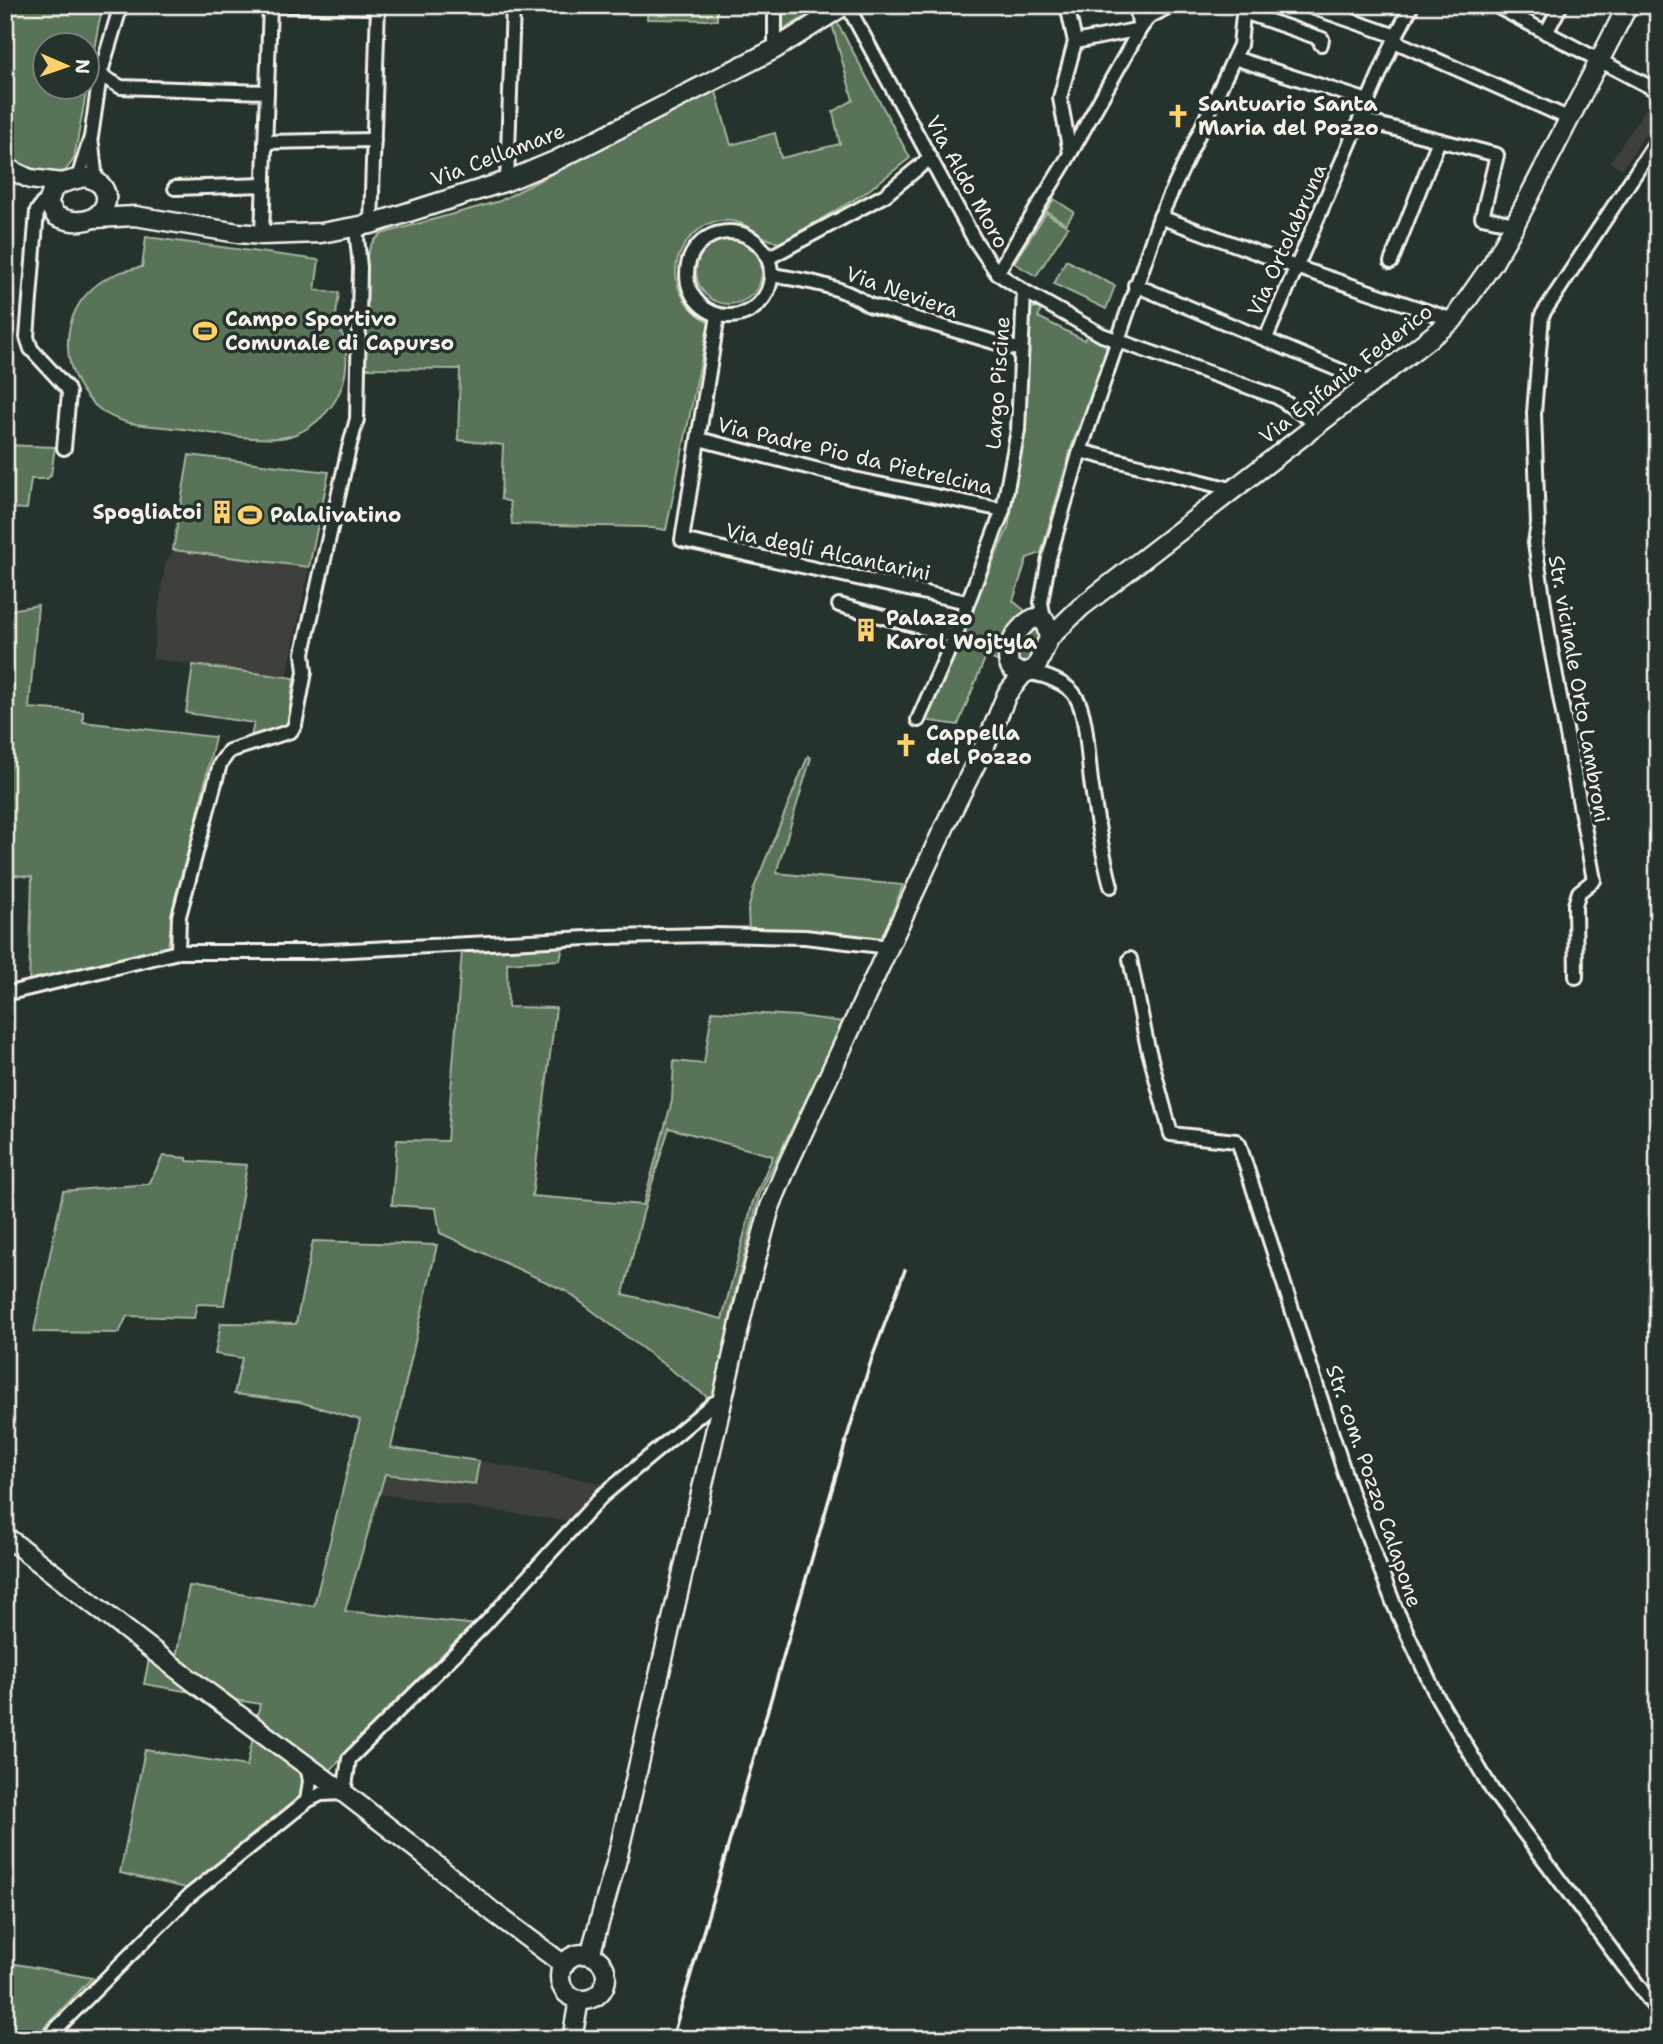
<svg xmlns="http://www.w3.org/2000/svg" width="1663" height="2044" font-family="'Shantell Sans',sans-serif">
  <rect width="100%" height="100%" fill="#26332d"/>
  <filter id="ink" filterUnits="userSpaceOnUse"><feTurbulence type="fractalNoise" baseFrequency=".0143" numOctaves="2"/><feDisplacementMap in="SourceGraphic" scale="14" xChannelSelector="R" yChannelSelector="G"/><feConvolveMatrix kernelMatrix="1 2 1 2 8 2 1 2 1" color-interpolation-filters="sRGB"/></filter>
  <g filter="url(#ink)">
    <g fill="#3c413a">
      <path d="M1658,91v25l-36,53 -12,-7z"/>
      <path d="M173,550l136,17 -22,110 -135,-18 13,-95z"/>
      <path d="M479,1461l127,23 -40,37 -186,-27 4,-20 90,10z"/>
    </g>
    <g fill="#597358" stroke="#a6b2a0" stroke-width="2" fill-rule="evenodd">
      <path d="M5,5h99l-5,17 -11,61v-37h-42v42h41l-13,71 -9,12 -22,4 -38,-16z"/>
      <path d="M648,5h69v15l-70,-1z"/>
      <path d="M780,5h48l-46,25 -2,-4z"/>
      <path d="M837,22l73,136 -45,35 -85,50c-27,-5 -32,-28 -65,-21 -9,1 -21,11 -27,18 -23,30 -11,63 21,82l-43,208 -22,-3 -132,-3 -2,-22 -9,-3 2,-54 -45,-5 2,-71 -94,-1 1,-113 5,-12 9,-9 119,-33 215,-113 16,57 44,-12 6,25 59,-14 -7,-32 20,-12 -21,-76z"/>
      <path d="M1054,199l20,13 -8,12 -20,-13z"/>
      <path d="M1046,213l22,14 -32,49 -22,-13z"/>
      <path d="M146,237l173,23 -4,30 24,3c-1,8 -3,18 -3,26 1,7 6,13 8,20 4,16 3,37 -4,52 -8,20 -29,39 -50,45 -27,8 -86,-5 -116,-8 -15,-2 -33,-2 -48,-6 -7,-2 -17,-6 -24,-11 -43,-31 -48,-99 0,-130 12,-8 25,-11 40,-14z"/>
      <circle cx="729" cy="271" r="33"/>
      <path d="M1066,260l49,26 -9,23 -52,-25z"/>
      <path d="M1035,307l6,3 -3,7 46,23 5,-7 16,9 2,10 -35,93 -31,108 -14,5 -14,43 11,9v3l-21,33 -2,17 -15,-7 -28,69 -35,-5 85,-192 18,-107 1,-110z"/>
      <path d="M5,445l50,2 -4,28 -4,4h-16l-4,30 -22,-1z"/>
      <path d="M189,455l140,17 -20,95 -136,-17z"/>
      <path d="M38,605l-9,103 54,4v10l132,15 -18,81 -22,80 -8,55 -138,33 3,-109 -27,-3v-263z"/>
      <path d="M1032,626l12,1 -13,39 -10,3 -8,-16z"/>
      <path d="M193,665l101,13 -6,45 -8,9 -30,9 4,-18 -68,-10z"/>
      <path d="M808,756l3,2 -35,115 127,12 -23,60 -131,-13 -1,-22 6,-22z"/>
      <path d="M563,946l-3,14 -53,3 1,44 48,1 -24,188 111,9 29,-104 2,-40 30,3 8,-53 87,5 45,6 -84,171 -27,109 -18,88 -5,9 -144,-108 -126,-58 -4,-25 -44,-3 5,-65 50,1 15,-190zM669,1128l104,28 -20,45 -31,118 -99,-25 20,-81z"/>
      <path d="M163,1156l24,2v3l60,4 -23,140 -27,-1 -3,14 -67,-2 -8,17 -85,-1 29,-141 86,-7z"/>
      <path d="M313,1241l124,4 -46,203 88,13 -4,23 -90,-10 -40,137 133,14 -167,164 -125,99 -66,-15 25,-123 102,16 13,-62 -116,-20 5,-25 26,4 14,-77 125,20 46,-186 -60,-18 -66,-8 8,-36 -27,-4 6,-31 75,1z"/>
      <path d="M5,1962l87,16 -59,61h-28z"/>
    </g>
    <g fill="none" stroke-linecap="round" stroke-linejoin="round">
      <g stroke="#f4f1e8" stroke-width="18">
        <g id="street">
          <path d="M270,5l108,2"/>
          <path d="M775,5v44"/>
          <path d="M847,5l127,234 23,34 27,18 78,44 175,62 40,27"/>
          <path d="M1067,5l8,37 -15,56 10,55"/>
          <path d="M1306,5l90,31"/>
          <path d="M1494,5l160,84"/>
          <path d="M1244,12l78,27 -1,5"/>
          <path d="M1546,33l15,-28"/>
          <path d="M1394,41l174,77"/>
          <path d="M1075,42l65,-13 -4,-24"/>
          <path d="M1234,58l134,43"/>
          <path d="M100,75l21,12 146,5"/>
          <path d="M1361,120l136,35 -15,62 33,7"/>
          <path d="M265,142l109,-2"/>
          <path d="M92,145l4,36"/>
          <path d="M78,178l13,-41 9,-62 21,-70"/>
          <path d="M507,181l6,-176"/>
          <path d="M175,188l89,-3"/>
          <path d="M48,200l-6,4 -5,7 -10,126 4,12 36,39 2,5 -5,55"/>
          <path d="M1160,217l136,50 157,53"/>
          <path d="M371,224l7,-219"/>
          <circle cx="729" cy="274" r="42"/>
          <path d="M262,235l8,-230"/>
          <path d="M768,258l117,-63 45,-37"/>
          <path d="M1391,262l48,-122"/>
          <path d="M997,273l69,-112 74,-132 9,-12 23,-12"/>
          <path d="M771,275c32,5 72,11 98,30l152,45"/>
          <path d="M1135,285l235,98"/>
          <path d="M718,315l-36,225 285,62"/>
          <path d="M1266,338l130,-302 16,-31"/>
          <path d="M699,439l155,40 149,31"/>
          <path d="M1080,451l155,39"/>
          <path d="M839,605l119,32"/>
          <path d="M1044,620l-3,-18 8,-44 31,-107 80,-234 80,-172 4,-40"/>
          <path d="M1030,673c14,2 38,10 46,24 11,17 12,62 15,84 5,35 11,71 20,105"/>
          <path d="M918,720l37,-84 48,-126 15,-80 6,-139"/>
          <path d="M178,952l1,-36 41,-152 9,-13 62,-20 4,-6 10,-53 -2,-19 46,-205 8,-29 3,-152 -4,-39"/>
          <path d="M1130,959l17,85 24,90 65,7 3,3 112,349 44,114 41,88 56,95 166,222"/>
          <path d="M1576,977l-1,-72 4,-13 15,-12 -45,-242 -14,-95 3,-19 -4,-111 8,-98 116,-176"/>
          <path d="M5,994l173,-42h134l295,-15 105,-2 93,2 84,10"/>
          <path d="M307,1801l3,-20 -3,-15"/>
          <path d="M46,2039l143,-143 118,-95 14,-7 23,-1 5,-34 136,-135 117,-128 112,-93 9,-3"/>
        </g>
      </g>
      <g stroke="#f4f1e8" stroke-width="23">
        <g id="secondary">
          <path d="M5,167l25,12 32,4"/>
          <path d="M84,177c41,7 21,61 -28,39l-8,-13 5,-14 9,-6z"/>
          <path d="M96,218l39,-2 103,17 24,2 59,-2 50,-9 136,-43 50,-21 218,-111 70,-44"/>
          <path d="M1036,618l9,3 4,17 -13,30 -13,6 -12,-6c-10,-15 8,-46 25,-50z"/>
          <path d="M1049,638l32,-31 372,-287 40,-57 22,-39 113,-219"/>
          <path d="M5,1536l186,144 153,113 75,58 74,61 71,53"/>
          <circle cx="583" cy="1977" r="23"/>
          <path d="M590,1955l27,-96 130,-566 23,-86 17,-41 163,-351 40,-80 17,-41 16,-20"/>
          <path d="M572,2039l7,-39"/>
        </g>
      </g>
      <use href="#street" stroke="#26332d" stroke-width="12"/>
      <use href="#secondary" stroke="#26332d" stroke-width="18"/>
      <path stroke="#f4f1e8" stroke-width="3.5" d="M672,2039l179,-615 21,-66 33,-88"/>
    </g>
  </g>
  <defs>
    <g id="church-bare" transform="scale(1.89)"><path d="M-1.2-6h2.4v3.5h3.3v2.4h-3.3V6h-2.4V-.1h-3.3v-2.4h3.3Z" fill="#ffd166" stroke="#26332d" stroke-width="2.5" paint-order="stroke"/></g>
    <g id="stadium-bare" transform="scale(1.89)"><path d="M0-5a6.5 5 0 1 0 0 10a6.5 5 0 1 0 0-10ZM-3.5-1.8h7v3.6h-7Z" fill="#ffd166" stroke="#26332d" stroke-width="2.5" paint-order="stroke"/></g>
    <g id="building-bare" transform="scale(1.89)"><path d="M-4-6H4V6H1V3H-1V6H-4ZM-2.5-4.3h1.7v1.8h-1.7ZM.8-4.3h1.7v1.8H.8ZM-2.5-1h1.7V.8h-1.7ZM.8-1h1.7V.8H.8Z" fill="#ffd166" stroke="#26332d" stroke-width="2.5" paint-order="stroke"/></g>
  </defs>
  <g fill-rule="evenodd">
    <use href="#church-bare" x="1178" y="116"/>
    <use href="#stadium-bare" x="205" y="331"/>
    <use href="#building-bare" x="222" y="512"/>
    <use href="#stadium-bare" x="250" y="515"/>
    <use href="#building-bare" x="866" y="630"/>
    <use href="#church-bare" x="906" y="745"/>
  </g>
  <g text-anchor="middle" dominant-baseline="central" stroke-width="7" stroke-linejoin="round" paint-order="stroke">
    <g font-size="21" font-weight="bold" fill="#f4f1e8" stroke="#26332d" text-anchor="start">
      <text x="1198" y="104">Santuario Santa<tspan x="1198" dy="24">Maria del Pozzo</tspan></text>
      <text x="225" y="319">Campo Sportivo<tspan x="225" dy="24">Comunale di Capurso</tspan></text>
      <text x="202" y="512" text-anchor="end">Spogliatoi</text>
      <text x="270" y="515">Palalivatino</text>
      <text x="886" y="618">Palazzo<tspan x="886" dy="24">Karol Wojtyla</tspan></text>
      <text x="926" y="733">Cappella<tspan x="926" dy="24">del Pozzo</tspan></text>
    </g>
    <g font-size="21" fill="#f4f1e8" stroke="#26332d">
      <text transform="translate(498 155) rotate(-21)">Via Cellamare</text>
      <text transform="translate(967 182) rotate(61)">Via Aldo Moro</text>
      <text transform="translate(1287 240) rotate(-66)">Via Ortolabruna</text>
      <text transform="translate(902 292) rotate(19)">Via Neviera</text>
      <text transform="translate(1346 374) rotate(-38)">Via Epifania Federico</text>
      <text transform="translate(998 383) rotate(-86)">Largo Piscine</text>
      <text transform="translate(855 456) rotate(13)">Via Padre Pio da Pietrelcina</text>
      <text transform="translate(828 552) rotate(12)">Via degli Alcantarini</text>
      <text transform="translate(1579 689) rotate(80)">Str. vicinale Orto Lambroni</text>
      <text transform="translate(1374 1486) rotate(71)">Str. com. Pozzo Calapone</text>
    </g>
  </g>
  <rect width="1663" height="2044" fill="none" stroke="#26332d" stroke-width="28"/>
  <rect x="14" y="14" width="1635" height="2016" fill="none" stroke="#f4f1e8" stroke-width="2.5" filter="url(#ink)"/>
  <g transform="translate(66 66) rotate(92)"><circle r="33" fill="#26332d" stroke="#787f78" stroke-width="2"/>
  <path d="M0-5L12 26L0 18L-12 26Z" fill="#ffd166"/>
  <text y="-10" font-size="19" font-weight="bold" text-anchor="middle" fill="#f4f1e8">N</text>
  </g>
</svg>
